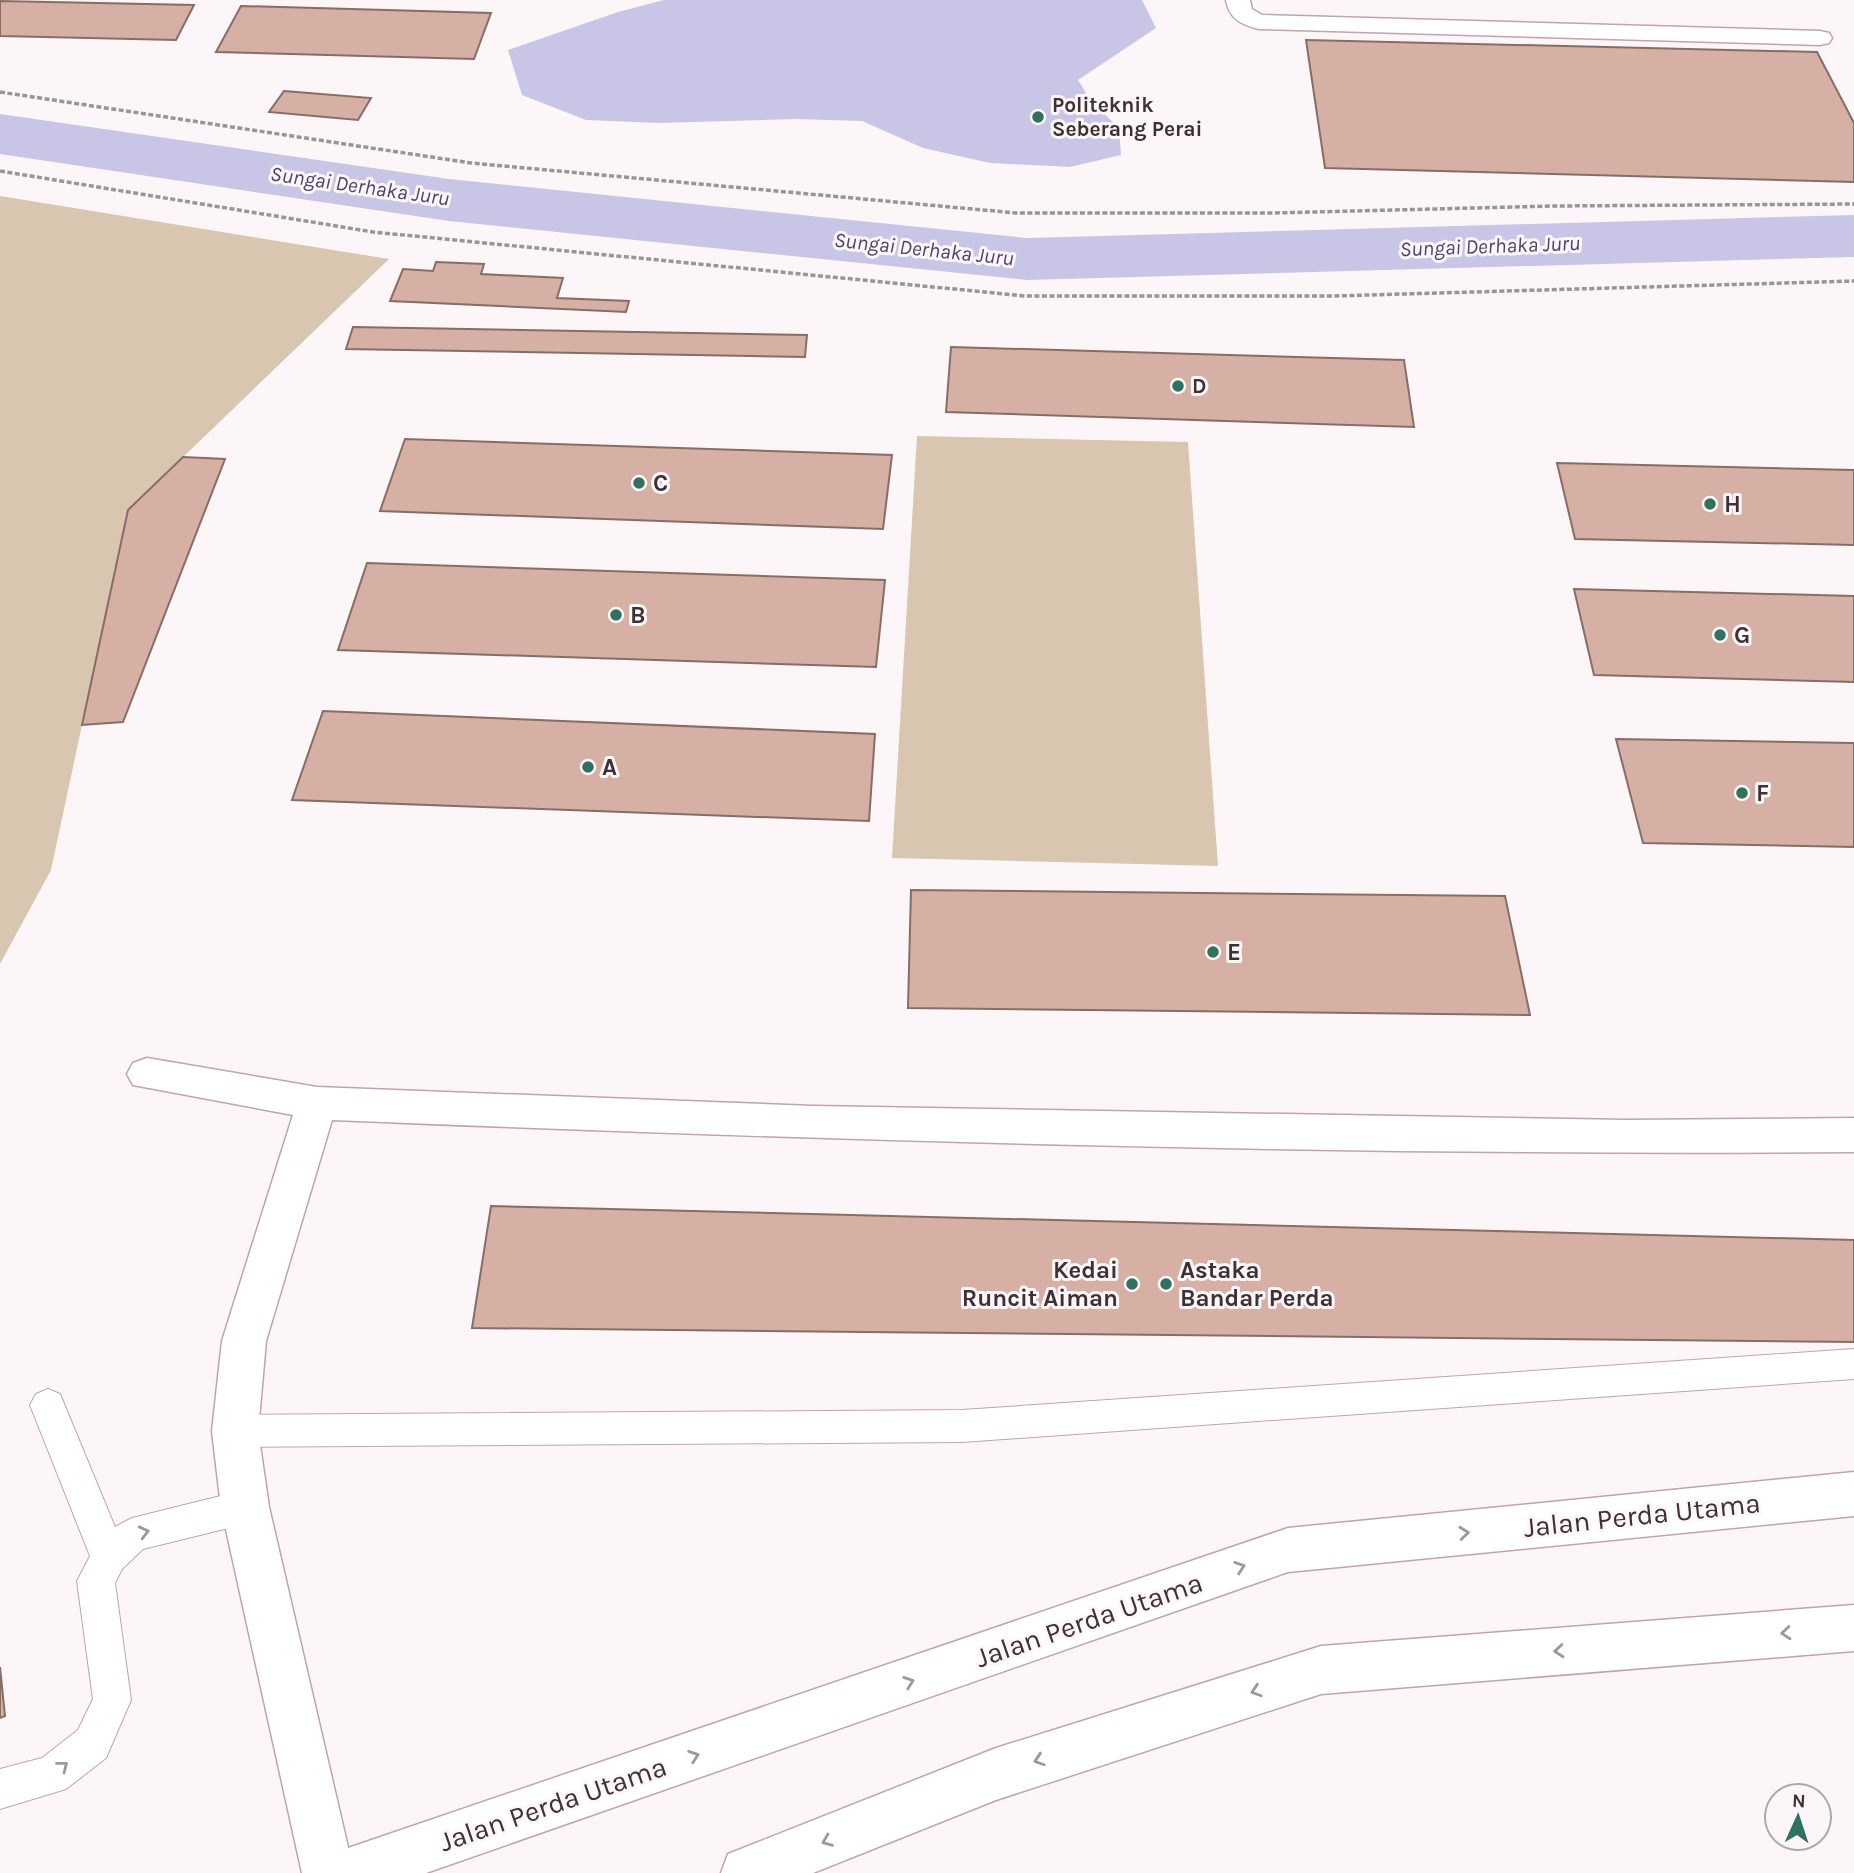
<svg xmlns="http://www.w3.org/2000/svg" width="1854" height="1873" font-family="Karla,sans-serif">
  <rect width="100%" height="100%" fill="#fdf6f8"/>
  <g fill="#d9c6b1">
    <path d="M0,196l389,63 -261,251 -77,360 -51,94z"/>
    <path d="M917,436l271,6 30,424 -326,-8z"/>
  </g>
  <path fill="#c9c5e7" d="M664,0h478l14,28 -78,52 13,21 28,27 2,27 -51,12 -80,-4 -67,-15 -61,-27 -66,-2 -137,4 -73,-3 -64,-25 -14,-45 110,-38z"/>
  <g fill="none" stroke-linecap="round" stroke-linejoin="round">
    <path fill="#c9c5e7" fill-rule="evenodd" d="M0,114l449,65 578,59 827,-23v42l-827,23 -578,-59 -449,-67z"/>
  </g>
  <g fill="#d6afa5" stroke="#886d66" stroke-width="2">
    <path d="M0,1l194,4 -18,35 -176,-4z"/>
    <path d="M241,6l250,7 -17,46 -258,-7z"/>
    <path d="M1306,40l511,12 37,71v59l-529,-14z"/>
    <path d="M284,91l87,7 -13,22 -89,-8z"/>
    <path d="M436,262l48,2 -3,10 82,4 -6,20 72,3 -3,11 -236,-11 13,-32 30,2z"/>
    <path d="M353,327l454,8 -2,22 -459,-8z"/>
    <path d="M951,347l453,13 10,67 -468,-15z"/>
    <path d="M405,439l487,16 -9,74 -503,-18z"/>
    <path d="M183,457l42,2 -102,263 -41,3 46,-215z"/>
    <path d="M1557,463l297,7v75l-279,-6z"/>
    <path d="M367,563l518,17 -9,87 -538,-17z"/>
    <path d="M1574,589l280,7v86l-260,-7z"/>
    <path d="M323,711l552,23 -6,87 -577,-21z"/>
    <path d="M1616,739l238,4v104l-211,-4z"/>
    <path d="M911,890l594,6 25,119 -622,-7z"/>
    <path d="M491,1206l1363,34v102l-1382,-14z"/>
    <path d="M0,1667l5,49 -5,2z"/>
  </g>
  <g fill="none" stroke-linecap="round" stroke-linejoin="round">
    <g stroke="#c1a3ab" stroke-width="2">
      <g id="lane">
        <path d="M1854,1349v30l-892,63 -727,5 -13,-5 -5,-11 5,-11 13,-5 727,-5z"/>
        <path d="M48,1389l12,5 55,133 17,-9 113,-28 13,5 5,12 -5,12 -13,5 -102,25 -21,20 -7,14 16,117 -25,58 -40,31 -66,20v-40l42,-11 36,-28 15,-31 -16,-118 13,-25 -60,-151 6,-11z"/>
      </g>
    </g>
    <g stroke="#c1a3ab" stroke-width="3">
      <g id="street">
        <path d="M1226,0h24l2,9 10,6 558,16 9,2 3,5 -3,5 -9,2 -561,-16c-17,-4 -30,-10 -33,-29z"/>
        <path d="M147,1058l170,29 496,19 814,14 227,-2v34c-507,4 -1015,-11 -1522,-32l-66,221 -8,90 11,76 85,366h-52l-81,-366 -9,-76 10,-90 71,-226 -160,-30 -6,-11 6,-11z"/>
      </g>
    </g>
    <g stroke="#c1a3ab" stroke-width="3">
      <g id="secondary">
        <path d="M1854,1472v44l-566,56 -862,301h-101l7,-19 19,-7 937,-319z"/>
        <path d="M1854,1605v46l-533,43 -325,106 -183,73h-92l7,-19 268,-106 325,-102z"/>
      </g>
    </g>
    <g stroke="#9c9395" stroke-width="3.5" stroke-dasharray="5 2.5" stroke-linecap="butt">
      <path d="M0,92l471,71 545,50h257l281,-7 300,-2"/>
      <path d="M0,171l373,61 652,64h309l520,-15"/>
    </g>
    <use href="#lane" fill="#fff" fill-rule="evenodd"/>
    <use href="#street" fill="#fff" fill-rule="evenodd"/>
    <use href="#secondary" fill="#fff" fill-rule="evenodd"/>
  </g>
  <defs><path id="oneway-chevron" d="M-2-3.5L2.5 0L-2 3.5" fill="none" stroke-width="1.6" stroke-linecap="round" stroke-linejoin="round" transform="scale(1.75)"/></defs>
  <g stroke="#9e989a">
    <use href="#oneway-chevron" transform="translate(144 1532) rotate(-14)"/>
    <use href="#oneway-chevron" transform="translate(1464 1533) rotate(-6)"/>
    <use href="#oneway-chevron" transform="translate(1240 1567) rotate(-19)"/>
    <use href="#oneway-chevron" transform="translate(1786 1633) rotate(175)"/>
    <use href="#oneway-chevron" transform="translate(1559 1651) rotate(175)"/>
    <use href="#oneway-chevron" transform="translate(909 1682) rotate(-19)"/>
    <use href="#oneway-chevron" transform="translate(1256 1691) rotate(162)"/>
    <use href="#oneway-chevron" transform="translate(694 1756) rotate(-19)"/>
    <use href="#oneway-chevron" transform="translate(1039 1760) rotate(162)"/>
    <use href="#oneway-chevron" transform="translate(63 1766) rotate(-38)"/>
    <use href="#oneway-chevron" transform="translate(827 1841) rotate(158)"/>
  </g>
  <g fill="#317160" stroke="#fdf6f8" stroke-width="2.5">
    <circle cx="1038" cy="117" r="7"/>
    <circle cx="1178" cy="386" r="7"/>
    <circle cx="639" cy="483" r="7"/>
    <circle cx="1710" cy="504" r="7"/>
    <circle cx="616" cy="615" r="7"/>
    <circle cx="1720" cy="635" r="7"/>
    <circle cx="588" cy="767" r="7"/>
    <circle cx="1742" cy="793" r="7"/>
    <circle cx="1213" cy="952" r="7"/>
    <circle cx="1132" cy="1284" r="7"/>
    <circle cx="1166" cy="1284" r="7"/>
  </g>
  <g text-anchor="middle" dominant-baseline="central" stroke-width="6" stroke-linejoin="round" paint-order="stroke">
    <g font-size="21" font-weight="bold" fill="#3d3134" stroke="#fdf6f8" text-anchor="start">
      <text x="1052" y="105">Politeknik<tspan x="1052" dy="24">Seberang Perai</tspan></text>
      <text x="1192" y="386">D</text>
    </g>
    <g font-size="21" font-style="italic" fill="#4b4271" stroke="#fdf6f8">
      <text transform="translate(360 186) rotate(8)">Sungai Derhaka Juru</text>
      <text transform="translate(1490 246) rotate(-2)">Sungai Derhaka Juru</text>
      <text transform="translate(924 249) rotate(6)">Sungai Derhaka Juru</text>
    </g>
    <g font-size="24" font-weight="bold" fill="#3d3134" stroke="#fdf6f8" text-anchor="start">
      <text x="653" y="483">C</text>
      <text x="1724" y="504">H</text>
      <text x="630" y="615">B</text>
      <text x="1734" y="635">G</text>
      <text x="602" y="767">A</text>
      <text x="1756" y="793">F</text>
      <text x="1227" y="952">E</text>
      <text x="1118" y="1270" text-anchor="end">Kedai<tspan x="1118" dy="28">Runcit Aiman</tspan></text>
      <text x="1180" y="1270">Astaka<tspan x="1180" dy="28">Bandar Perda</tspan></text>
    </g>
    <g font-size="28" fill="#3d3134" stroke="#fdf6f8">
      <text transform="translate(1642 1515) rotate(-6)">Jalan Perda Utama</text>
      <text transform="translate(1089 1620) rotate(-19)">Jalan Perda Utama</text>
      <text transform="translate(553 1804) rotate(-19)">Jalan Perda Utama</text>
    </g>
  </g>
  <g transform="translate(1798 1817) rotate(3)"><circle r="33" fill="#fdf6f8" stroke="#b0a7aa" stroke-width="2"/>
  <path d="M0-5L12 26L0 18L-12 26Z" fill="#317160"/>
  <text y="-10" font-size="19" font-weight="bold" text-anchor="middle" fill="#3d3134">N</text>
  </g>
</svg>
